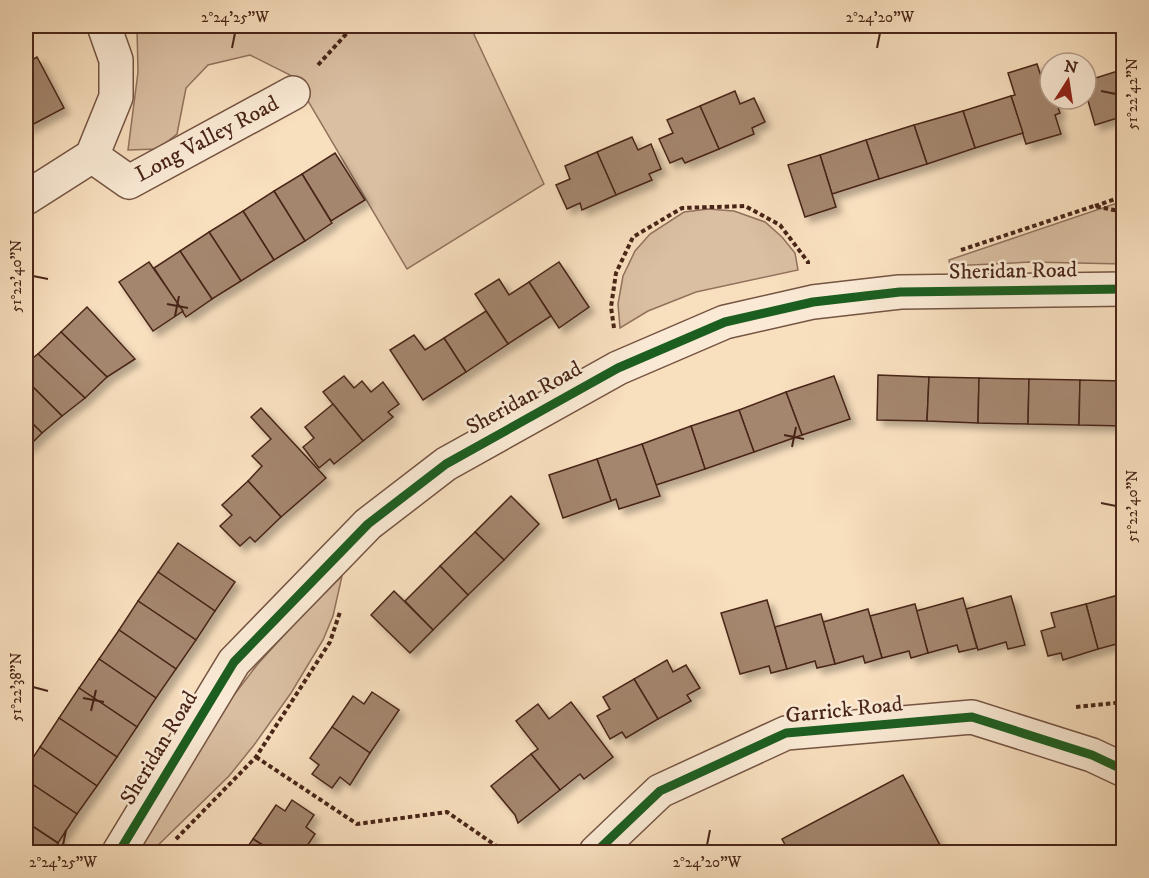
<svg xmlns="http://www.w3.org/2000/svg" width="1149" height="878" font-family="'IM FELL DW Pica',serif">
  <defs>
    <filter id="shadow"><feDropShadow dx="5.5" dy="5.5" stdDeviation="3" flood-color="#0004"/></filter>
  </defs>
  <rect width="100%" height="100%" fill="#f8dfbe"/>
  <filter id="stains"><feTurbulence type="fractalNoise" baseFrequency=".00333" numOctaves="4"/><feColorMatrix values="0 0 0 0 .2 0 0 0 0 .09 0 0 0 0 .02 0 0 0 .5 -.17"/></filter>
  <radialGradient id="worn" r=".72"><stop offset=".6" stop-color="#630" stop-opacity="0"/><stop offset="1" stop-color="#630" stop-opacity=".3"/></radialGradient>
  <g fill="#dabfa2" stroke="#92725d" stroke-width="1.5">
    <path d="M134,26h336l74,158 -137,85 -113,-192 -44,-22 -42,10 -22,23 -9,46 -19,15 -30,1 10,-78 -1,-43z"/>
    <path d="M1123,201v63l-92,-2 -81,4 -1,-6z"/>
    <path d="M708,209l26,2 31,11 17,15 13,16 3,17 -102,22 -48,19 -28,17 -2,-24 5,-28 12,-25 15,-17 34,-22z"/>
    <path d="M342,576l-9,40 -10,24 -32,53 -37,52 -25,31 -78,76h-15l75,-127 46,-60 47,-52z"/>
  </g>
  <g fill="#a4866e" stroke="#492518" stroke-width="1.5" filter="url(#shadow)">
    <path d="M37,57l27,51 -38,20v-65z"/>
    <path d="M1037,64l7,21 6,-2v16h5l5,14 -5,2 6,19 -35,10 -15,-48 4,-1 -7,-22z"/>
    <path d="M1124,69v47l-29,9 -9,-31v-13z"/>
    <path d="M735,91l5,13 14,-6 11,24 -13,6 2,6 -35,15 -19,-43z"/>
    <path d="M1011,96l12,37 -48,15 -12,-37z"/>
    <path d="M700,106l19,43 -34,14 -3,-5 -12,5 -11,-24 14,-6 -6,-13z"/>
    <path d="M963,111l12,37 -48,16 -13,-39z"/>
    <path d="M914,125l13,39 -48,15 -13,-39z"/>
    <path d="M632,137l6,13 13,-6 10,25 -12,5 3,6 -36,15 -19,-43z"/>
    <path d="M866,140l13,39 -47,15 -12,-39z"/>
    <path d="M597,152l19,43 -34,15 -2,-7 -13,6 -11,-24 14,-6 -5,-13z"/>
    <path d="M335,153l30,47 -34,21 -29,-47z"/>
    <path d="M820,155l16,52 -31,10 -17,-52z"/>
    <path d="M302,174l30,49 -27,18 -31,-50z"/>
    <path d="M274,191l31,50 -31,19 -31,-49z"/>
    <path d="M243,211l31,49 -33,21 -32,-49z"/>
    <path d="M209,232l32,49 -29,18 -32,-48z"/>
    <path d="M180,251l32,48 -26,18 -32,-49z"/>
    <path d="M149,262l34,49 -30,20 -34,-49z"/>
    <path d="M559,262l30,45 -30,21 -30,-46z"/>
    <path d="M499,279l10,16 20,-13 22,34 -43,28 -33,-50z"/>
    <path d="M87,307l48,52 -28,18 -46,-45z"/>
    <path d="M486,311l22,33 -42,28 -22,-34z"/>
    <path d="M61,332l46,45 -22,21 -47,-44z"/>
    <path d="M414,335l11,15 19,-12 22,34 -43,28 -33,-50z"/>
    <path d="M38,354l47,44 -23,18 -36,-36v-17z"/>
    <path d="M878,375l51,2 -2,44 -50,-1z"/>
    <path d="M344,376l10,12 8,-7 9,11 12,-10 16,22 -11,8 5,5 -30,24 -40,-49z"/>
    <path d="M834,376l16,43 -48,16 -16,-43z"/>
    <path d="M929,377l50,1 -1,45 -51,-2z"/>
    <path d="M979,378l50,1 -1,45 -50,-1z"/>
    <path d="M1029,379l51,1 -1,45 -51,-1z"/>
    <path d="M26,380l36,36 -20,17 -16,-16z"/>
    <path d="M1080,380l44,1v45l-45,-1z"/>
    <path d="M786,392l16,43 -48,17 -15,-42z"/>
    <path d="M333,404l30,37 -29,23 -4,-5 -11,9 -16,-21 11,-9 -9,-11z"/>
    <path d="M261,408l65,70 -45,39 -33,-36 14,-15 -10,-10 19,-17 -20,-22z"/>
    <path d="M739,410l15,42 -49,17 -14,-43z"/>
    <path d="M26,417l16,16 -16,16z"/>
    <path d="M691,426l14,43 -49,16 -14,-41z"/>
    <path d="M642,444l18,52 -41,13 -3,-10 -5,2 -14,-42z"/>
    <path d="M597,459l14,42 -48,17 -14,-43z"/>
    <path d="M248,481l33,36 -26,25 -5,-5 -10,9 -20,-20 12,-11 -10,-10z"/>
    <path d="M511,496l28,28 -35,36 -29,-28z"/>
    <path d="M475,532l29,28 -36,35 -28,-29z"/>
    <path d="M178,543l57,39 -20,29 -57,-39z"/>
    <path d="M440,566l28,29 -35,35 -28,-29z"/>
    <path d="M158,572l57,39 -19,29 -58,-39z"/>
    <path d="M394,591l39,39 -23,23 -39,-38z"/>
    <path d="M1122,594l2,4v44l-26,7 -12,-45z"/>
    <path d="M1011,596l14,49 -17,4 -2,-7 -28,8 -12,-41z"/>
    <path d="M963,598l14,50 -18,4 -2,-7 -29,8 -12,-42z"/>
    <path d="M767,600l20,69 -16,4 -2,-7 -29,8 -19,-61z"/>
    <path d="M138,601l58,39 -20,29 -57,-39z"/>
    <path d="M915,604l13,49 -17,5 -2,-7 -27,7 -12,-42z"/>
    <path d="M1086,604l12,45 -35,11 -2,-7 -13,3 -7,-25 14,-4 -4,-14z"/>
    <path d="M868,609l14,49 -17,5 -2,-7 -28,8 -12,-42z"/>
    <path d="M821,614l14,50 -18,4 -2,-7 -28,8 -12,-42z"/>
    <path d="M119,630l57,39 -20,29 -57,-39z"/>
    <path d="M99,659l57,39 -19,29 -58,-39z"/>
    <path d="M667,660l6,12 13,-7 14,23 -13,7 4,6 -33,18 -24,-40z"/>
    <path d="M634,679l24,40 -32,19 -4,-6 -12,7 -13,-23 13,-7 -7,-12z"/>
    <path d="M79,688l58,39 -20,30 -58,-39z"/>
    <path d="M372,692l27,18 -29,43 -38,-26 21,-31 11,8z"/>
    <path d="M571,702l42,55 -29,22 -4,-5 -20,16 -29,-36 7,-5 -22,-28 22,-17 11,15z"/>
    <path d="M59,718l58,39 -20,29 -57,-39z"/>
    <path d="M332,727l38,26 -20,32 -10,-8 -8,11 -20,-14 7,-9 -9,-7z"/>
    <path d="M40,747l57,39 -20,28 -51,-34v-12z"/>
    <path d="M531,754l29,36 -42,33 -3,-8 -24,-29z"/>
    <path d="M903,775l39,74 -7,3h-146l-7,-13z"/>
    <path d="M26,780l51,34 -19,29 -32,-21z"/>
    <path d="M292,800l22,15 -8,12 9,7 -12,18h-29l-21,-13 23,-34 9,6z"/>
    <path d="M26,822l32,21 -6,9h-26z"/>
    <path d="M253,839l21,13h-30z"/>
  </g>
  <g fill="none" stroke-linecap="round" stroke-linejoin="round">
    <g stroke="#755442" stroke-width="36">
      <g id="street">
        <path d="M92,156l37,26 164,-89"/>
        <path d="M26,198l66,-42 24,-59v-37l-12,-34"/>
        <path d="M119,852l115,-190 134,-138 78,-60 172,-96 107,-46 88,-20 87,-10 224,-3"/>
        <path d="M596,852l64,-61 126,-58 186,-16 120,38 32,15"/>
      </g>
    </g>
    <g stroke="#492518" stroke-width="4" stroke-dasharray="4.5 3" stroke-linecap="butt">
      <path d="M318,65l30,-33 10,-6"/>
      <path d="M1095,206l29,-10"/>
      <path d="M961,250l133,-44 30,6"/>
      <path d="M614,328l-3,-21 5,-34 17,-36 49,-29 63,-2 35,19 28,37v2"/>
      <path d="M1076,707l48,-5"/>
      <path d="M256,757l101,67 90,-12 58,40"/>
      <path d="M176,839l80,-82 74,-115 10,-30"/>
      <path d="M26,844l16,8"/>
      <path d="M1114,852l10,-10"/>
    </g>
    <use href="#street" stroke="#faead5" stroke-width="33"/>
    <g stroke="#faead5" stroke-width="13">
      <g id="cycleway">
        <path d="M119,852l115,-190 134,-138 78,-60 172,-96 107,-46 88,-20 87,-10 224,-3"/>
        <path d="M596,852l64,-61 126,-58 186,-16 120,38 32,15"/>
      </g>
    </g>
    <use href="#cycleway" stroke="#1b5e20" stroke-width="9"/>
  </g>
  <path fill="none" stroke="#492518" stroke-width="2" d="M232,48l3,-15M877,48l3,-15M1101,91l15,3M33,276l15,3M167,304l21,4M175,316l4,-20M784,435l20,4M792,447l4,-20M1101,503l15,3M33,687l15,4M83,698l21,4M91,711l5,-21M63,845l3,-15M707,845l3,-15"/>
  <g text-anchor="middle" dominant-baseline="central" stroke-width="5" stroke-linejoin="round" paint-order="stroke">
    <g font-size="22" fill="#492518" stroke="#faead5">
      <text transform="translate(207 139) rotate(-28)">Long Valley Road</text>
      <text transform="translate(1013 271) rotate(-1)">Sheridan Road</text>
      <text transform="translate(524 398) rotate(-29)">Sheridan Road</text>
      <text transform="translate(844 710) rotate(-6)">Garrick Road</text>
      <text transform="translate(159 748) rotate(-59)">Sheridan Road</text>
    </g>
  </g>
  <rect width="1149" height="878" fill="none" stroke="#f8dfbe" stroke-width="66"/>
  <g transform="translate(1068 81) rotate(12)"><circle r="28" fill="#faead5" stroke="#b39b89" stroke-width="1.5"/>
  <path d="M0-4.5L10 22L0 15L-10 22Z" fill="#8f2418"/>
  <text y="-9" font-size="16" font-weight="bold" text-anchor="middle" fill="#492518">N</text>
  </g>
  <rect x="33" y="33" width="1083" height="812" fill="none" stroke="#492518" stroke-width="2"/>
  <g font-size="15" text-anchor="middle" fill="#492518">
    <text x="235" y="22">2°24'25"W</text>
    <text x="880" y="22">2°24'20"W</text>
    <text transform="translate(1132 94) rotate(-90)" y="5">51°22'42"N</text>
    <text transform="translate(16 276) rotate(-90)" y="5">51°22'40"N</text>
    <text transform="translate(1132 506) rotate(-90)" y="5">51°22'40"N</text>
    <text transform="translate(16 687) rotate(-90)" y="5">51°22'38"N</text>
    <text x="63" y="867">2°24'25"W</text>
    <text x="707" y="867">2°24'20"W</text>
  </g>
  <rect width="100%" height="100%" filter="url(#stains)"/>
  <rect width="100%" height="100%" fill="url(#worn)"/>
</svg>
